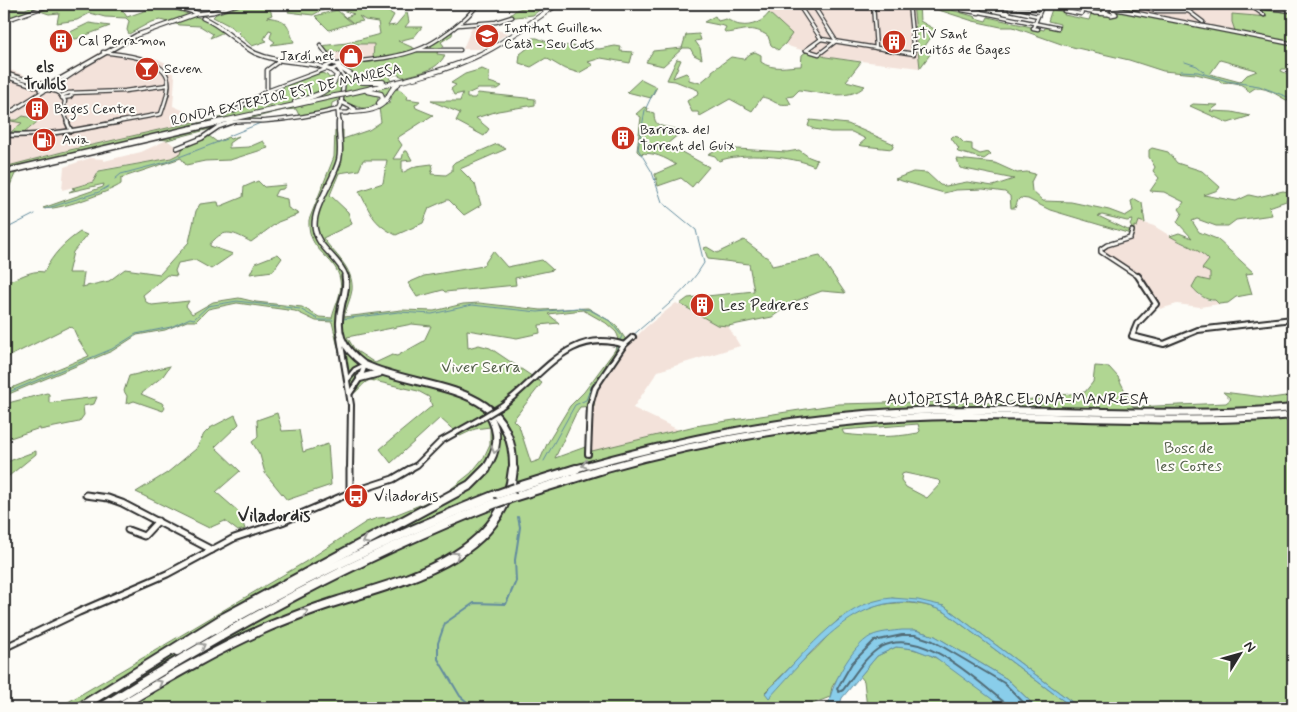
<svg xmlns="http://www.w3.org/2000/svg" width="1297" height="712" font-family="Mynerve,sans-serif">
  <rect width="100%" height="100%" fill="#fdfcf7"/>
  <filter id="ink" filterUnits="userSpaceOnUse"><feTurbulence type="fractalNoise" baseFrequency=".02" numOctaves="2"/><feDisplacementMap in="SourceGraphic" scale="10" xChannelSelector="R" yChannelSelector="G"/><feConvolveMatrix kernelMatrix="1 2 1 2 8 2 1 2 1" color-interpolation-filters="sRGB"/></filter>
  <g filter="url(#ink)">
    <g fill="#f3e2da">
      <path d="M769,4h144l7,64 -94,-11 -35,-10 -6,-3 6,-10 -22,-21z"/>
      <path d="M1094,4h199v16l-60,-6 2,17z"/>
      <path d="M492,22l2,1 -6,5 21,5 -28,16h-18l10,-25z"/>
      <path d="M348,44h26l-1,15 -32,6 -9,-4 -7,-9 20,-1z"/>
      <path d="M106,49l52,10 8,4 9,14 -2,29 19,8 2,8 -124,28 -66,17v-99l43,15z"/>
      <path d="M167,140l9,7 8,-3 -3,9 -10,5 -72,12 -6,12 -31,8 2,-23 26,-9 14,1v2l20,-5 17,-4z"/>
      <path d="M1138,221l16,5 31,19 14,5 10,10 1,13v9l-7,-1 -5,14 12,6 5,-1 4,4 -19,3 -23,-3 -17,5 -20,-34 -19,-12 -8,-3 -10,-8 5,-6 24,-7 2,-13z"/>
      <path d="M676,303l41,22 11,1 12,20 -82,25 -25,37 46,22 -87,21 -4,-5 8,-57 33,-45 17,-17z"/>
    </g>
    <g fill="#b0d692" stroke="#6e805e" fill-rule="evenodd">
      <path d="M32,4h16l-44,15v-11l21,1 8,-3z"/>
      <path d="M57,4h78l-16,1 8,12 34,-12 45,15 18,12 -14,6 3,-4 -13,-8 -20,-1 -20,-5 -9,2 -22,12 -2,-4 2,-9 -3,-3 -21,-1 -15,-4 -13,7 -20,3 2,-10 -10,1 -9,-3z"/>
      <path d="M247,4l22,2 3,9 -5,2c23,4 19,6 27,25l-23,3 4,-3 -5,-4 2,-7 -3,-1 -5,9 3,2 -15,5 -14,-13 3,-3 -5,1 -6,-5 -17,-9 3,-3z"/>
      <path d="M296,4h57l15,2 2,-2h15l-6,2 15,9 -6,11 8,-1 11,-13 2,10 -4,5h17l-8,10 -16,4 20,9 35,-21 -1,6 -11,7 3,4 -6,4 -1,4 8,1c-8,16 -26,18 -42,22l-7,-3 -7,4 7,8 -2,4 5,-1 9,7 -1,3 13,2 -5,4 1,3 17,7 -36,23 5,7 -9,14h9l2,-8h3l5,9 -10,1v12l14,-7 16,-2 1,4 -2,6 15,1 6,-4v-6l3,-3 42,-18 9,5 -46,20 15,15 6,21 -17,10 -15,-15h-2l-18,8 -6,15 -27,12c-24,-12 -25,-22 -37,-44l24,-8 4,-23h-24l-4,10 -20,3 -9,22 18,17 4,12 -29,14c11,16 31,30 29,52 -1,8 -6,18 -8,27l57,-7 33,1 29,-7 16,-1 62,7 47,-2 27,16 14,20 -33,45 -2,17 -14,1 -4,6 -21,45 33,-12 4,5 103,-25 144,-22 81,-2 83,1 82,-11 8,-10 2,-16 14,1 9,10 15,30 93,-4 5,-4 -8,-7 48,6 22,-3v313h-213l-136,-102 -52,-8 -53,21 -74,73c15,-12 30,-24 44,-37 11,-9 19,-21 30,-30 30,-24 71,-29 106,-13l128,96h-36l-30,-29 -72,-43 -20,-6 -43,6 -24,25 -16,26 -2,10 -28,11h-744l247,-146 61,-40 12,-4 12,-1 52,-21 29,-23 13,-16 6,-13v-17l-15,2 -15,7 -20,-18 -49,45 -11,-14 52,-43 -3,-9 -11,-6 -48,-11c-10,4 -10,12 -23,17l-4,-28 -11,-47 -16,-1 -21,-10 -58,-8 -29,6 -12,12h-9l-22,9 -28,5 -25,16 -108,45v-5l85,-35 -11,-17 -5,-11 -5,-1 -64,32v-77c14,-2 26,-13 40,-10 9,-18 20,-29 36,-40l7,3 -14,17 -5,21h16l-2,14 27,-6 16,-12 35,5 29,-32 7,-31 4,-7 16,-2h2l1,4h2l22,-9 1,-10 14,-6 6,6 22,-2 -3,4 -6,1 -3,6 13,3 1,9 11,6 -21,8 -27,20c-13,-7 -25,-15 -37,-2 -4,4 -3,1 -4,6l23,8 -22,15 -16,-9 -17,3 -3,8 2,5 -10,-1 -24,20 3,7 6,3 37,-4 -3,5 6,8 21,-12 26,-4 17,4 46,5 17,10 13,1c3,-13 11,-25 8,-38 -4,-25 -33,-27 -31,-60l25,-63 1,-26 8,-1v9l26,-9 12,-8 -2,-14 11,-5 3,-13 -15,8 -1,5 -11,6 -18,-5 -6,-6 -10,5 -1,7 -31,7 -4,-8 -12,1 -117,30 -8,-1 -138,32 -6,3 -11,25v-11l4,-12 -4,1v-10l66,-17 124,-28 1,2 31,-8 23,-14 20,3 11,-5 -3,-2 5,-6 -3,-1 6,-6 -4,-1 24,-6 14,-6 8,3 2,3 8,-2 1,3 13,-5 -11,-7 1,-2 32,-6 1,-15h-26l-3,7 -20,1 -5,-6 27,-3 33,-9 -2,-12 -13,-2 -6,-4 4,5 -10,2 -7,-6 8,-3c-18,-6 -25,-9 -41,1l-25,-3 4,-7zM583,310l23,13 10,9 2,4 -3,14 -31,42 -14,14 -23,38 -7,16 -9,3 -12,-37 -6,-6 29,-37 -52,-35 -11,-3 -11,3 -1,-18 50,8 23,-5 -1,-8 20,-2 -11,-9zM412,324l19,2 -7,15 -27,15 -5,-1 -17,8 -20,-13 -8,-13zM918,424l2,7 -2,2c-25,5 -49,4 -74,1l-2,-4zM905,473l33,7 3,3 -14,15 -21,-11 -5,-7 1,-6z"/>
      <path d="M536,4h11l-14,11 -26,3 9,-8z"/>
      <path d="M913,4h6l1,17 16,9 -11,16 6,7 -11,15z"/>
      <path d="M920,4h35l-3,6 24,7 -1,1 11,3 2,-4 56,13 2,-4 13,3 1,-5 -12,-3 4,-12 13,3 -1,3 25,5 2,-6 4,-1 -3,-4 -28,-5h30l19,3v-2l11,2 2,3v-2l12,2v2l97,19 -3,-9v-8l36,3 -11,-8 1,-2 35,5v57h-11l-1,2 12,5v27c-12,-4 -23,-16 -38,-15l-6,4c-4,-9 -19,-11 -28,-9l-2,-3 -23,-6 -33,-3 -34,-11 -65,-15 -51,-18h-12l-28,-6zM1220,60l36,10 1,1 -10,4 -7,7 -30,-8z"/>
      <path d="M337,10l15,13 -23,7 -14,-14z"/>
      <path d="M769,13l23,21 -7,10 -7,6 -7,-5 -3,-9c-16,-11 -24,-5 -41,-3l-3,-2 2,-4 -2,-1 -20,-4 11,-6 3,5 8,-2c5,2 10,6 15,6 10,2 23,-4 28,-12z"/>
      <path d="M89,23l21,3 -34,13 -16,-2z"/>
      <path d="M699,34l2,6 -6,1 5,7 2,11 -8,-4 -4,-7h-7l-20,18 -17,-4 7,-11 29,-3 4,-13z"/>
      <path d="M532,38h5l15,6 47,5 16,-3 6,1 -1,4 13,1 -3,11 -29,-5 -13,4 5,3 -14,8 -16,-5 -17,-10 -15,9 -12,-4 1,-9 13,-10 -8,-3z"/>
      <path d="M807,51l19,6 35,5 -15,19 19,5c-16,16 -46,6 -66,4l-6,6 -6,1 4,7c-18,2 -15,-4 -29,-7l-10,14 -22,-12 -30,17 -2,-4h-6l-5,-11 12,-8 -1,-3 -23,-9 -8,-1 10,-21 4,1 -8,18 13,-5 3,3v4l11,3 12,-10v-2l19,-14 13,2 6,-5 5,-2 6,3v7c12,9 27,4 40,4l1,-11z"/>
      <path d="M482,69l7,3v10l13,4 -4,3h-20l-11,5v4h8l3,-5 57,6v6l-37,6 -22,7 13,11 -5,7 -28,-15 4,-8 -29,-12h29l3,-8 -9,2 -3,-6 5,-4 -5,-2 14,-9z"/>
      <path d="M641,79l16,8 -6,11 -24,-6z"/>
      <path d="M1193,104l23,1h2l-8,6 22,1 18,4 -22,7 -38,-17z"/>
      <path d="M644,107l4,1 -1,3 7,2c0,18 13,11 25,18v3l-12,10 42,23 -17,20 -11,-9 -23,8 -3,-12 21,-9c-9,-7 -25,-14 -36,-11l-3,-3 4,-34 -5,-3z"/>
      <path d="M23,116l10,2 -1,2 5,2 -13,11 -13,-1 11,-9 -16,-3h11z"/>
      <path d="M810,120l38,4 46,20 -2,5 -29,-3 -4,-1 7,-6 -14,-7h-22l-16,-3 -6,-3z"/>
      <path d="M205,136h4l8,6 11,-5 2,2 9,-3 -10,7v5l20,-1 14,-6 5,7 -38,12 -25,1 -19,4 -5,-7 -60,20v6c-11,8 -67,28 -78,24l60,-21 1,-3 -35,8 6,-3 -3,-1 21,-6 6,-11 72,-13 10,-5 3,-9z"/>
      <path d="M953,136l5,1 6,6 8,1v6l8,4 9,-2 2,2 -7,5 -26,-7 -1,-1 2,-2 -8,-11z"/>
      <path d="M720,148l67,4 12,-2 10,7 8,3 -3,6c-20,-10 -75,-14 -95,-5l-4,-5 -7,-2z"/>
      <path d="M1152,148l16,4 9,11 25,8 18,16 -2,3 -14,5 32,6 13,-6 9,2 25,-6 10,2 -1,6 -23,8 3,8 -36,5 -8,6h-12l-19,-7 -5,2 7,11 18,7 37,34 -8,1 6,20 -16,3 -8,6 -9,1 -4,-4c-9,1 -17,-6 -23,-13l5,-9 13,3v-8l-8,-4 7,-9c-11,-12 -25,-15 -39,-24l9,-3 13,5 -15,-16 5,-9 -3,-4 5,-7 -20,-10 -14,-1 9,-13 -6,-7 2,-4 -6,-10v-7z"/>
      <path d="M957,159l38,4 22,10 10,-1 8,2 -4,8 1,9 11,10 28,1 38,8 16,6 8,-5 -2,-10 4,-2 7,4 3,20 -6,-2 -2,6 -3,-1v9l-84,-25 -22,-11 -8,-1 -2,2 -3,8h-4l-1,-12 -5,-4 -22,-3 -27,1 -12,3 -49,-14 18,-7 14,1 13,12 6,1 21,-4 26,4 21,-7 -54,-11zM1102,215l25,6 6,-1 -3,5 2,3 -4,2 -30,-14z"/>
      <path d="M744,240l25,19 3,7 48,-10 25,37 -23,-2 -29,11 -21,15 -44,9 -11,-1 -37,-21 8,-6 66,-7 -5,-27 -41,-5 -4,-11 3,-1 10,6z"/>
      <path d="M493,251l14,16 35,-7 11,10 -38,8 1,7 -71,7 -2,-2 -26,7 -9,-14 16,-7 59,-10z"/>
      <path d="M278,254l4,4 -9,13 -23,3 5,-11z"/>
      <path d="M170,366l-7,10 -22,18 21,9 3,5 -2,3 -29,-10 -8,3 1,-8 -3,-5 5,-15z"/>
      <path d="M47,393l2,1v9l48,-6 -3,7 -11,2 1,9 -5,7 -39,8v-2l-36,12v-36z"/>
      <path d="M277,413l5,18 17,-1 4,22 25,-8 3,41 -44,15 -22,-27 -5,-18 -8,-13 6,-5 -1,-17z"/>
      <path d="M235,415l4,9 -2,2 -22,21 25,24 -24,21 23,20 6,17 -7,2 -13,-10 -16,7 -73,-36 31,-19 29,-24 8,-15 6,-6z"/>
      <path d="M36,451v3l-32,26v-17z"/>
      <path d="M896,647c42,1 76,36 108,61h-137l-3,-27 -4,-5 17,-20z"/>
    </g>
    <g fill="#89cdea" stroke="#638c9e">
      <path d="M892,598l26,2 26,6 136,102h-7l-128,-96c-80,-36 -128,35 -176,86l-4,-5c36,-33 74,-92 127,-95z"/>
      <path d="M902,630h13l20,6 72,43 30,29h-33l-69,-51 -21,-8 -18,-2 -19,9 -35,42 -3,10h-11c2,-22 23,-61 43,-72 8,-4 22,-5 31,-6z"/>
    </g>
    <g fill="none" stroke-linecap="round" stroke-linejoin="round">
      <path stroke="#516c77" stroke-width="2" d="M1006,708l-2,-6c-29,-23 -83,-76 -123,-55 -16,9 -27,29 -38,43l-4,2 -2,-3 15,-26 22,-22 28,-6h13l18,6 71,42 25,25"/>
      <g stroke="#638c9e" stroke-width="1">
        <path d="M1185,62l12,4 7,6"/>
        <path d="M1181,71l17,1 29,9 32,5 34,13"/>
        <path d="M229,136l34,-14"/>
        <path d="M115,179l6,-5 45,-12 60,-23"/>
        <path d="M45,209l54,-17 10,-6"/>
        <path d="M4,230l31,-16"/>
        <path d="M342,319l57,-7 33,2 40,-9 66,7 39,-4 13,2 20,11 12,15 -3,6"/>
        <path d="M622,341l8,-3c26,-24 56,-44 74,-75l-8,-33 -34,-28 -10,-30 -14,-23 7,-39 10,-21"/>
        <path d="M617,345v8"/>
        <path d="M4,394l108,-45 24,-15 35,-7 19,-9 4,1 14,-13 29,-5 63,8 19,11h14"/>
        <path d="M544,461l31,-56 11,-5 5,-13 23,-31"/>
      </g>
      <path stroke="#638c9e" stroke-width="2" d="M474,708l-14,-12 -22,-37v-16l7,-20 29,-20 32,1 10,-23 -1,-21 5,-33 -2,-10"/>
      <g stroke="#2b2b2b" stroke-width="5">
        <g id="street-far3">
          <path d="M258,4h6"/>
          <path d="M317,4l5,4"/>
          <path d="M801,4l-1,3 21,32"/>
          <path d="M873,4l3,44"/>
          <path d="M1010,4h3"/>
          <path d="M1026,4l16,3"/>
          <path d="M1044,4l51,9"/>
          <path d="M1138,4l17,7h34"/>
          <path d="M1179,4l24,18"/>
          <path d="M1231,4l62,7"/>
          <path d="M983,6l58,3"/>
          <path d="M1251,6l13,9"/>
          <path d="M177,7l8,-3"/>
          <path d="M1065,8l-1,3 17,3 1,-3"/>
          <path d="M1010,10l28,6"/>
          <path d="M980,12l78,16"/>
          <path d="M979,13l-17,-3 1,-3 17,4"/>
          <path d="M4,21l49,-17"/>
          <path d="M458,25l38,-3 16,-5"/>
          <path d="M1038,29l-5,-1 10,-24"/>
          <path d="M821,39l93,15 -5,-50"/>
          <path d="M320,45l14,18"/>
          <path d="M418,50h42"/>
          <path d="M806,50l13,4 17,-13 -21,-33v-4"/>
          <path d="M806,50l15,-11"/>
          <path d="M103,52c18,3 61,5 65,28 2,11 -4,24 -7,34l-49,9"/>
          <path d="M338,64c26,-4 55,-5 79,-14 19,-7 50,-30 61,-46"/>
          <path d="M4,73l41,12"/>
          <path d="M4,76l37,12"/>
          <path d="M56,85l27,-18"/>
          <path d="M50,90l8,2 3,4"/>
          <path d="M267,91l59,-22"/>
          <path d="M73,93l-3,4 -8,1 1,-3 6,-2 56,-2 43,-6"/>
          <path d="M63,98l2,3 -2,10 5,12"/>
          <path d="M234,111l33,-20v-21l11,-8"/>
          <path d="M228,123c13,-4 25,-1 38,-2 25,-2 49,-6 73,-12"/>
        </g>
      </g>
      <g stroke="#2b2b2b" stroke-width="6">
        <g id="street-far2">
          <path d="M67,122l4,9"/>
          <path d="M4,135c39,2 77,-6 115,-13"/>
          <path d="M177,148l25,-10 16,-11 14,-5"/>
          <path d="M1132,231l-2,7 -23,7 -6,4v3l38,25"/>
        </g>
      </g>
      <g stroke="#2b2b2b" stroke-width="8">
        <g id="street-far1">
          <path d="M1138,276l18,28 -19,20 -5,12 32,8 34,-14 95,-11"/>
          <path d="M340,338l11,67 -1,65"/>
          <path d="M347,380l8,-10 10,-5"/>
          <path d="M350,393l10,-15 5,-13"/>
          <path d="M500,407c40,-27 68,-81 124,-62"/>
          <path d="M588,454l2,-49 5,-17 29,-43 9,-8"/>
          <path d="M408,470l9,-5 24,-24 41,-23"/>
        </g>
      </g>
      <g stroke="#2b2b2b" stroke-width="9">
        <g id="street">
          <path d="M350,493v-24"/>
          <path d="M86,495l22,3 14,5 90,47"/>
          <path d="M128,530l16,6 14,-15"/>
          <path d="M4,648l75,-36 88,-38 67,-36 48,-16 68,-29 43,-14 17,-10"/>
        </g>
      </g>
      <g stroke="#2b2b2b" stroke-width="5.5">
        <g id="secondary-far2">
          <path d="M167,4l30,9"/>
          <path d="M1081,4l12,2"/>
          <path d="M1090,4l203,40"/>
          <path d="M1109,9l-5,3 7,3 5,-1 -4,-4"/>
          <path d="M1095,13l12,1"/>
          <path d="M203,18c20,8 33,25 52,35 20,9 40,8 61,12 5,1 10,4 15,5l9,-4 -7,-3 -8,4"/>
          <path d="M338,68l6,9 -3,28 -3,6 1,12"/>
          <path d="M51,84l86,-49 59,-21 17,-2 24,-8"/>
          <path d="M52,84l4,2 -5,4h-11l4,-4z"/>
          <path d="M340,113h8l7,-4 -14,-7"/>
          <path d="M4,116l40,-25"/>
        </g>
      </g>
      <g stroke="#2b2b2b" stroke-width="7">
        <path id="secondary-far1" d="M339,122c-1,13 3,25 0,38 -5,20 -28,50 -24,69 3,20 25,29 31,48"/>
      </g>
      <g stroke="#2b2b2b" stroke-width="9">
        <path id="secondary" d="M345,276c2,9 0,18 -3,27 -7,30 -1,44 23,62"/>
      </g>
      <g stroke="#2b2b2b" stroke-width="6">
        <g id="highway-far3">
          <path d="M339,67l23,15h21"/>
          <path d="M367,91l14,3 2,5 -4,4"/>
          <path d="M346,94c47,-11 96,-20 139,-42 26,-13 48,-32 73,-48"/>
          <path d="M295,102c16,-5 37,-9 42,-27l-6,-5"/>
          <path d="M352,112c12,-1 26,-1 34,-12 4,-6 5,-12 12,-16"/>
          <path d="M214,123l121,-27"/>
        </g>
      </g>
      <g stroke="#2b2b2b" stroke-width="8">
        <path id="highway-far2" d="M4,172l216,-50"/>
      </g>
      <g stroke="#2b2b2b" stroke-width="10">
        <g id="highway-far1">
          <path d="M365,365c58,27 151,15 148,105"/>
          <path d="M360,378l19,-5"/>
          <path d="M485,470c13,-19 16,-37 3,-57"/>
          <path d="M571,470c107,-30 215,-53 326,-58 132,-7 264,8 396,-4"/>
          <path d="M599,470c116,-33 237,-53 358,-54 112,-1 224,9 336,-1"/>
        </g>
      </g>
      <g stroke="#2b2b2b" stroke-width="12">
        <g id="highway">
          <path d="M515,488l61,-19"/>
          <path d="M513,497l90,-28"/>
          <path d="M177,651c103,-61 210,-113 321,-157"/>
          <path d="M79,708l146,-91 245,-132 16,-16"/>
          <path d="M101,708c127,-80 255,-150 395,-205"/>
          <path d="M117,708c50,-30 100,-59 153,-82 22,-9 45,-18 68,-25 68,-21 168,-45 175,-132"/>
        </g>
      </g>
      <use href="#street-far3" stroke="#fdfcf7" stroke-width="2.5"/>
      <use href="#street-far2" stroke="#fdfcf7" stroke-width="3"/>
      <use href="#street-far1" stroke="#fdfcf7" stroke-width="4"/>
      <use href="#street" stroke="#fdfcf7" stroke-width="5"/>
      <use href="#secondary-far2" stroke="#fdfcf7" stroke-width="3"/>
      <use href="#secondary-far1" stroke="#fdfcf7" stroke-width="4"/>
      <use href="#secondary" stroke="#fdfcf7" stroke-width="5"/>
      <use href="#highway-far3" stroke="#fdfcf7" stroke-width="4"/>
      <use href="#highway-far2" stroke="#fdfcf7" stroke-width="5"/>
      <use href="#highway-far1" stroke="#fdfcf7" stroke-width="6"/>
      <use href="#highway" stroke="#fdfcf7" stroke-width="8"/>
      <g stroke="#2b2b2b" stroke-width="8" stroke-linecap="butt">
        <path id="street-bridge" d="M482,418l18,-11"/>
      </g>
      <g stroke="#2b2b2b" stroke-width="6" stroke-linecap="butt">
        <path id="highway-bridge-far1" d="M335,96l11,-2"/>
      </g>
      <g stroke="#2b2b2b" stroke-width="12" stroke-linecap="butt">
        <g id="highway-bridge">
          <path d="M498,494l17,-6"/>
          <path d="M496,503l17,-6"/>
        </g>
      </g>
      <use href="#street-bridge" stroke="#fdfcf7" stroke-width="4"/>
      <use href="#highway-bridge-far1" stroke="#fdfcf7" stroke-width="4"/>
      <use href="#highway-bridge" stroke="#fdfcf7" stroke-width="8"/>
    </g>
    <defs><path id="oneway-chevron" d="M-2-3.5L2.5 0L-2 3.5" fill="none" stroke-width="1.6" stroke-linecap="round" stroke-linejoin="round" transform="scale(1.25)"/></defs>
    <g stroke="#9e9e9b">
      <use href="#oneway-chevron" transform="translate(495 450) rotate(106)"/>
      <use href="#oneway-chevron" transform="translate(585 465) rotate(163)"/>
      <use href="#oneway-chevron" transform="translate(366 541) rotate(153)"/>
      <use href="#oneway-chevron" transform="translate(456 555) rotate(-35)"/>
      <use href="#oneway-chevron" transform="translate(305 612) rotate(-20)"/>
      <use href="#oneway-chevron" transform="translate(202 646) rotate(-30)"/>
      <use href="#oneway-chevron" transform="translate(159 683) rotate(-30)"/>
    </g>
  </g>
  <defs>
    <g id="school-disc" transform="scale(1.25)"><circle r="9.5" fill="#c8321e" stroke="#fdfcf7"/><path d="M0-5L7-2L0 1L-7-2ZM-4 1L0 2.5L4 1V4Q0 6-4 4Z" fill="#fff"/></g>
    <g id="building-disc" transform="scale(1.25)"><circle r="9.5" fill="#c8321e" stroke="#fdfcf7"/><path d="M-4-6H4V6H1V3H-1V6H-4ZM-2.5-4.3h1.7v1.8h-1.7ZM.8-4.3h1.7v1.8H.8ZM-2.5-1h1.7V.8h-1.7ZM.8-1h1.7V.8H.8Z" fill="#fff"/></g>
    <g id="shop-disc" transform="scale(1.25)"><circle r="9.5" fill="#c8321e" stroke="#fdfcf7"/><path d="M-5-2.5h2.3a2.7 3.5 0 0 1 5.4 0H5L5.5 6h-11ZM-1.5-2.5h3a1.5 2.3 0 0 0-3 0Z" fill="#fff"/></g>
    <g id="bar-disc" transform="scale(1.25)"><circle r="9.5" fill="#c8321e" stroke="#fdfcf7"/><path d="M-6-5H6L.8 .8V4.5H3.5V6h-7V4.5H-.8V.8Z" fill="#fff"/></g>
    <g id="fuel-disc" transform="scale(1.25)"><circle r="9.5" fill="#c8321e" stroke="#fdfcf7"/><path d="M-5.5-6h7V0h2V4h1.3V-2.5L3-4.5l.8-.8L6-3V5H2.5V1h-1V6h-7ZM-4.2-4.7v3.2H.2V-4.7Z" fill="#fff"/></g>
    <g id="bus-disc" transform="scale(1.25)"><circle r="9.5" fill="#c8321e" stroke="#fdfcf7"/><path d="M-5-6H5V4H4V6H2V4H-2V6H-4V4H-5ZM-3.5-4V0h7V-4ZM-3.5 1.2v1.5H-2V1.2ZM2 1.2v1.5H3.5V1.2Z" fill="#fff"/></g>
  </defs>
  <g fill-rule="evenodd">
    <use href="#school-disc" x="487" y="36"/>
    <use href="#building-disc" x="61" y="41"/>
    <use href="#building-disc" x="894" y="42"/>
    <use href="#shop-disc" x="351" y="56"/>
    <use href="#bar-disc" x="147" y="69"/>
    <use href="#building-disc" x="37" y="109"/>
    <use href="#building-disc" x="623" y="138"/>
    <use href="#fuel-disc" x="44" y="140"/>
    <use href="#building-disc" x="702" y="305"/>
    <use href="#bus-disc" x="356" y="496"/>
  </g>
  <g text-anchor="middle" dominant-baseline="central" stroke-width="4" stroke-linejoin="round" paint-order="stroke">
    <g font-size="14" fill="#2b2b2b" stroke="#fdfcf7" text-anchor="start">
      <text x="504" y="28">Institut Guillem<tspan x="504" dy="16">Catà - Seu Cots</tspan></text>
      <text x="912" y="34">ITV Sant<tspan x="912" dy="16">Fruitós de Bages</tspan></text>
      <text x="78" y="41">Cal Perramon</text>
      <text x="334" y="56" text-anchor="end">Jardí net</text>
      <text x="164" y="69">Seven</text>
      <text x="54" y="109">Bages Centre</text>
      <text x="640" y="130">Barraca del<tspan x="640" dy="16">Torrent del Guix</tspan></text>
      <text x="62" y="140">Avia</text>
    </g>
    <g font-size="14" fill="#2b2b2b" stroke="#fdfcf7">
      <text transform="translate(286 95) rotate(-13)">RONDA EXTERIOR EST DE MANRESA</text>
    </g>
    <g font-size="15" font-weight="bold" fill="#2b2b2b" stroke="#fdfcf7">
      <text x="45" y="68">els<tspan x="45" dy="17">Trullols</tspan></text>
    </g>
    <g font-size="16" fill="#2b2b2b" stroke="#fdfcf7" text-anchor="start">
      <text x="720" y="305">Les Pedreres</text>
      <text x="374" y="496">Viladordis</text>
    </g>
    <g font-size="16" fill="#535e4a" stroke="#fdfcf7">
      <text x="481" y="367">Viver Serra</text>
      <text x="1189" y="448">Bosc de<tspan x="1189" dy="18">les Costes</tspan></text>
    </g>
    <g font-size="16" fill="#2b2b2b" stroke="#fdfcf7">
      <text x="1018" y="399">AUTOPISTA BARCELONA-MANRESA</text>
    </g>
    <g font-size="18" font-weight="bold" fill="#2b2b2b" stroke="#fdfcf7">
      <text x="274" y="516">Viladordis</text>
    </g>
  </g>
  <rect width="1297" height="712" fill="none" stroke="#fdfcf7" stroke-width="20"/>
  <rect x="10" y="10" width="1277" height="692" fill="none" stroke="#2b2b2b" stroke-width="2" filter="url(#ink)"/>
  <g transform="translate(1240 654) rotate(53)" stroke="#fdfcf7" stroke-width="4" paint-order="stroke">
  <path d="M0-4L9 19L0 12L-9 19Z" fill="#2b2b2b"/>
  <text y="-8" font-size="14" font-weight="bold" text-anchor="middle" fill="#2b2b2b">N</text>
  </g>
</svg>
